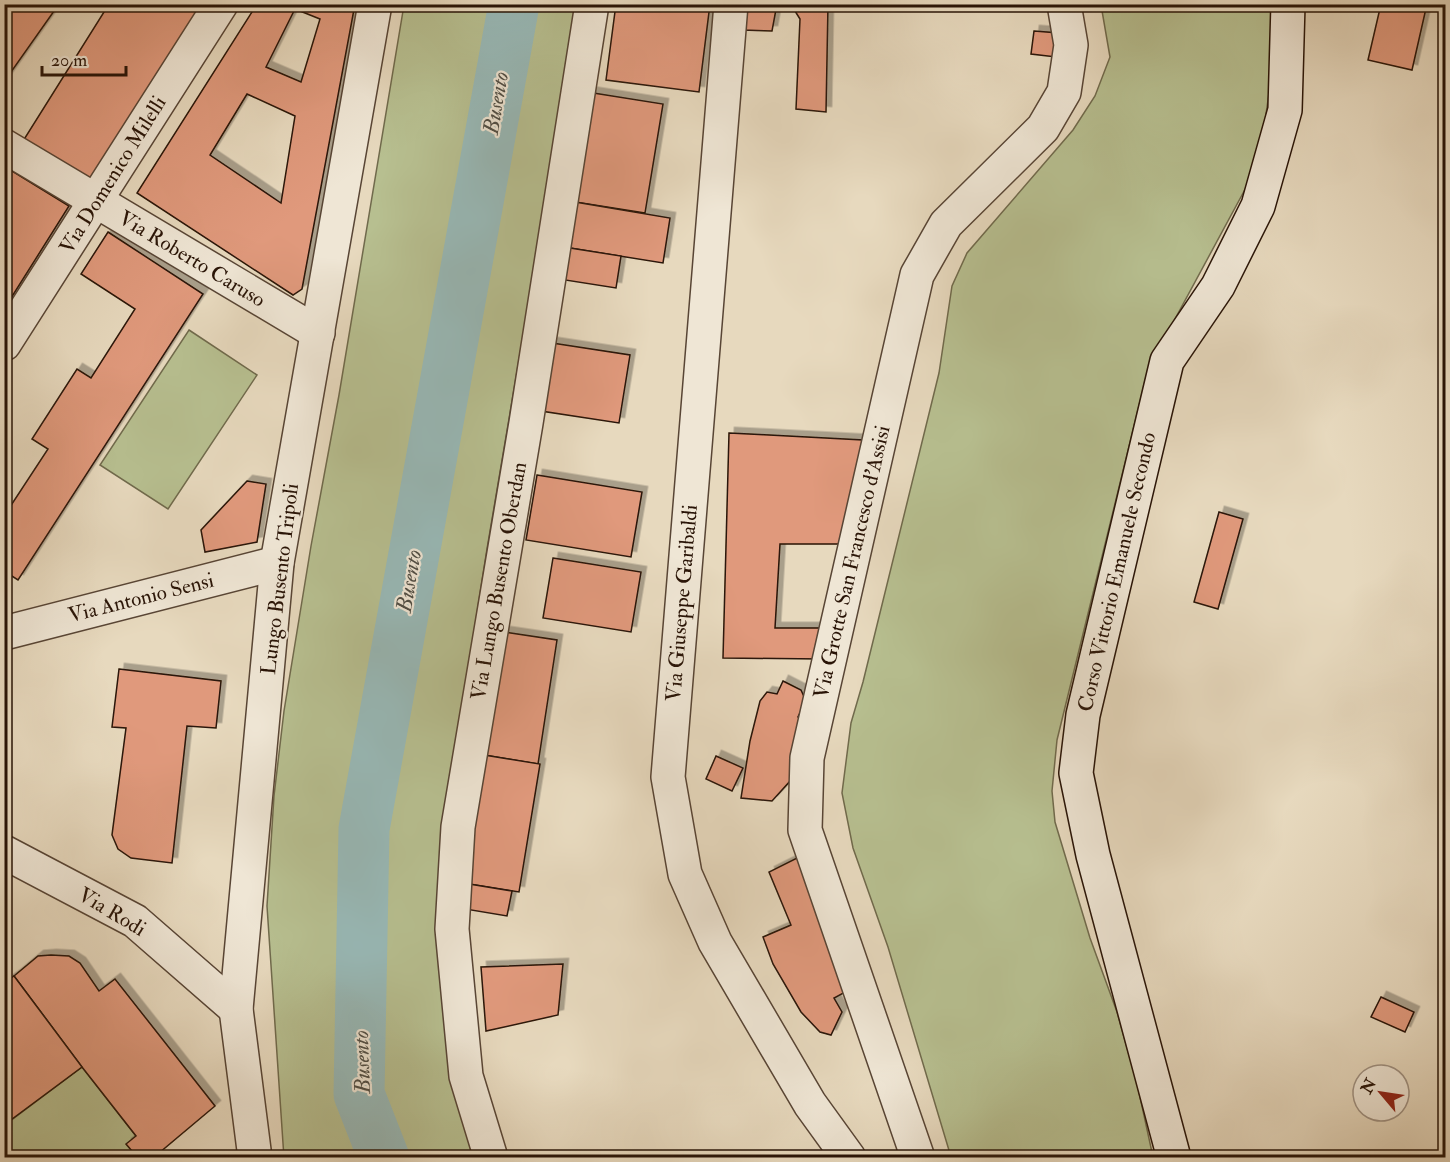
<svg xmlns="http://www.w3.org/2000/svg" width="1450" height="1162" font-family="'IM FELL Double Pica',serif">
  <defs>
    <filter id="shadow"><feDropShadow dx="5.5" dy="-5.5" stdDeviation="0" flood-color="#0004"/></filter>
  </defs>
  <rect width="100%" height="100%" fill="#e7d9be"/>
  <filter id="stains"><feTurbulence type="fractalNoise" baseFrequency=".00333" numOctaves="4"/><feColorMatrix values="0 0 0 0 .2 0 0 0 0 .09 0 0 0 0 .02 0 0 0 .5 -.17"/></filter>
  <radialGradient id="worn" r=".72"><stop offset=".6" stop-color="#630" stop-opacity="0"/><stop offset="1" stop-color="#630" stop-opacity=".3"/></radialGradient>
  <g fill="#b7bf90" stroke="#706a4c" stroke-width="1.5">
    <path d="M404,5h175l-92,544 -43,275 8,258 21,75 -189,1 -17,-252 7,-110 10,-85 27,-165 28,-151z"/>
    <path d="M1101,5h177l-6,67 -11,77 -12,33 -101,187 -91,371 -5,51 3,31 35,116 27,74 20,71 16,74h-202l-63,-210 -35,-99 -11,-55 9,-70 12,-41 76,-309 13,-87 15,-33 106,-123 22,-34 15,-39z"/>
    <path d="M189,330l68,45 -89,134 -68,-44z"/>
    <path d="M82,1067l54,69 2,21 -133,1v-33z"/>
  </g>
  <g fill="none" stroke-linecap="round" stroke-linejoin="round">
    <path stroke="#98b9b7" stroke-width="51" d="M384,1158l-25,-64 5,-265 150,-825"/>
  </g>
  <g fill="#e0997c" stroke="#291407" stroke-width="1.5" fill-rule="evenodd" filter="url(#shadow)">
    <path d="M4,4h55l-55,78z"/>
    <path d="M109,4h80l11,8 -108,172 -69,-43z"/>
    <path d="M257,4h98l-53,285 -9,6 -156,-102zM295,9l25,10 -19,63 -35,-15zM247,94l48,22 -14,87 -71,-48z"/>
    <path d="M616,4h94l-11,88 -93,-12z"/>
    <path d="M746,4h31l-5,27 -29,-1z"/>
    <path d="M801,4h27l-2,108 -30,-3 4,-90 -5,-8z"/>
    <path d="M1381,4h46l-15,66 -44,-10z"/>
    <path d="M1034,31l25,2 -3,24 -25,-3z"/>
    <path d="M587,92l76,12 -18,109 -76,-12z"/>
    <path d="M4,166l65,40 -63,100 -2,-2z"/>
    <path d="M569,201l101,17 -7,45 -93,-15z"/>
    <path d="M108,232l95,62 -185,286 -14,-9v-55l44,-67 -16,-10 45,-70 14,9 44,-69 -54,-35z"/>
    <path d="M570,248l51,8 -5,32 -51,-8z"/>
    <path d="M552,343l78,12 -11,68 -78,-12z"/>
    <path d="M729,433l134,7 -17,104h-66l-5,84h47l-1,31 -98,-1z"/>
    <path d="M537,475l105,17 -11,65 -105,-17z"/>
    <path d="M247,481l19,3 -9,58 -52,10 -4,-22z"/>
    <path d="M1219,512l24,7 -25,90 -24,-7z"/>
    <path d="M553,558l88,14 -10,60 -88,-14z"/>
    <path d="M504,632l53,8 -19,124 -54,-9z"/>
    <path d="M119,669l102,12 -5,47 -29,-2 -15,137 -41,-5 -13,-9 -6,-14 14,-107 -14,-1z"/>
    <path d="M783,681l18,9 5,11 -8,16 11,5 -18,58 -19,21 -31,-3 9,-57 10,-40 7,-9 10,2z"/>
    <path d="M484,755l56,9 -21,128 -56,-9z"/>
    <path d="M716,756l27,12 -11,23 -26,-12z"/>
    <path d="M803,855l48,134 -17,9 8,14 -11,23 -11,-3 -19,-20 -28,-48 -10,-27 28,-12 -22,-53z"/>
    <path d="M463,883l49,8 -5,25 -48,-8z"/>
    <path d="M51,955l18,1 11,7 19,28 16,-12 100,127 -62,52h-15l-12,-14 10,-8 -54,-69 -68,-91 24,-20z"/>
    <path d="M563,964l-5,51 -72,16 -5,-64z"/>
    <path d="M14,976l68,91 -78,58v-142z"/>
    <path d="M1381,997l33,15 -9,20 -34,-15z"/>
  </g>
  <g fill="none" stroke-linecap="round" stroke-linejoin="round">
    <g stroke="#584535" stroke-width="36">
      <g id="street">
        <path d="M731,4l-63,773 17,97 30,68 95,162 39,54"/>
        <path d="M4,146l314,187"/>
        <path d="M4,344l217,-340"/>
        <path d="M4,633l273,-70"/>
        <path d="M4,852l131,69 101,88"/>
        <path d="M255,1158l-19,-149 41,-446 98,-559"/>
        <path d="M491,1158l-25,-82 -14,-147 6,-102 68,-404 66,-419"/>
        <path d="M918,1158l-113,-328 2,-72 110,-483 29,-51 97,-96 21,-36 7,-47 -7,-41"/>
      </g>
    </g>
    <g stroke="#291407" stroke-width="36">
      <path id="secondary" d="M1174,1158l-81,-303 -17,-82 7,-58 84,-354 51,-75 40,-80 27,-96 3,-106"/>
    </g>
    <use href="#street" stroke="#efe6d5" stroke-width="33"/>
    <use href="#secondary" stroke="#efe6d5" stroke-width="33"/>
  </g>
  <g text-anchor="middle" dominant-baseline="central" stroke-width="4.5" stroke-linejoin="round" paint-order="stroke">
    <g font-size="21" fill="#291407" stroke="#efe6d5">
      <text transform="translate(113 175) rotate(-58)">Via Domenico Milelli</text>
      <text transform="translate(192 259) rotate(31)">Via Roberto Caruso</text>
      <text transform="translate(852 562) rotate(-77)">Via Grotte San Francesco d'Assisi</text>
      <text transform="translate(1117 572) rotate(-77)">Corso Vittorio Emanuele Secondo</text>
      <text transform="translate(280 579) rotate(-83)">Lungo Busento Tripoli</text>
      <text transform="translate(499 581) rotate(-80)">Via Lungo Busento Oberdan</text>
      <text transform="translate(141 598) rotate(-14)">Via Antonio Sensi</text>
      <text transform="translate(682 603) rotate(-85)">Via Giuseppe Garibaldi</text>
      <text transform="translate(112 912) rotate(31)">Via Rodi</text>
    </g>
    <g font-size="22" font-style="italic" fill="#504e45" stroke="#efe6d5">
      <text transform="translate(496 103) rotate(-80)">Busento</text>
      <text transform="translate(409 581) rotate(-80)">Busento</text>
      <text transform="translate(362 1062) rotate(-92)">Busento</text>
    </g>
  </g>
  <rect width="1450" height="1162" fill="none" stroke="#e7d9be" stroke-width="24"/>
  <rect x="6" y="6" width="1438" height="1150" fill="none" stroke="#291407" stroke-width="3"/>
  <rect x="12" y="12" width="1426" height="1138" fill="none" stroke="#291407" stroke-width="1.5"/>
  <g transform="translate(1381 1093) rotate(299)"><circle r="28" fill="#efe6d5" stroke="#a09283" stroke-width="1.5"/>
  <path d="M0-4.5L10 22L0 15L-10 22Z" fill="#8f2418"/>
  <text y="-9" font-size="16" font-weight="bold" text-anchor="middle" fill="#291407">N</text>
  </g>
  <path d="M42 66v9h84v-9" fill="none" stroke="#291407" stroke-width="3"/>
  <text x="51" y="66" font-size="18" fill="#291407" stroke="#efe6d5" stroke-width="4.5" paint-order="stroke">20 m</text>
  <rect width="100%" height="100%" filter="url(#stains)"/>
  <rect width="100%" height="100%" fill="url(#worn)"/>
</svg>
